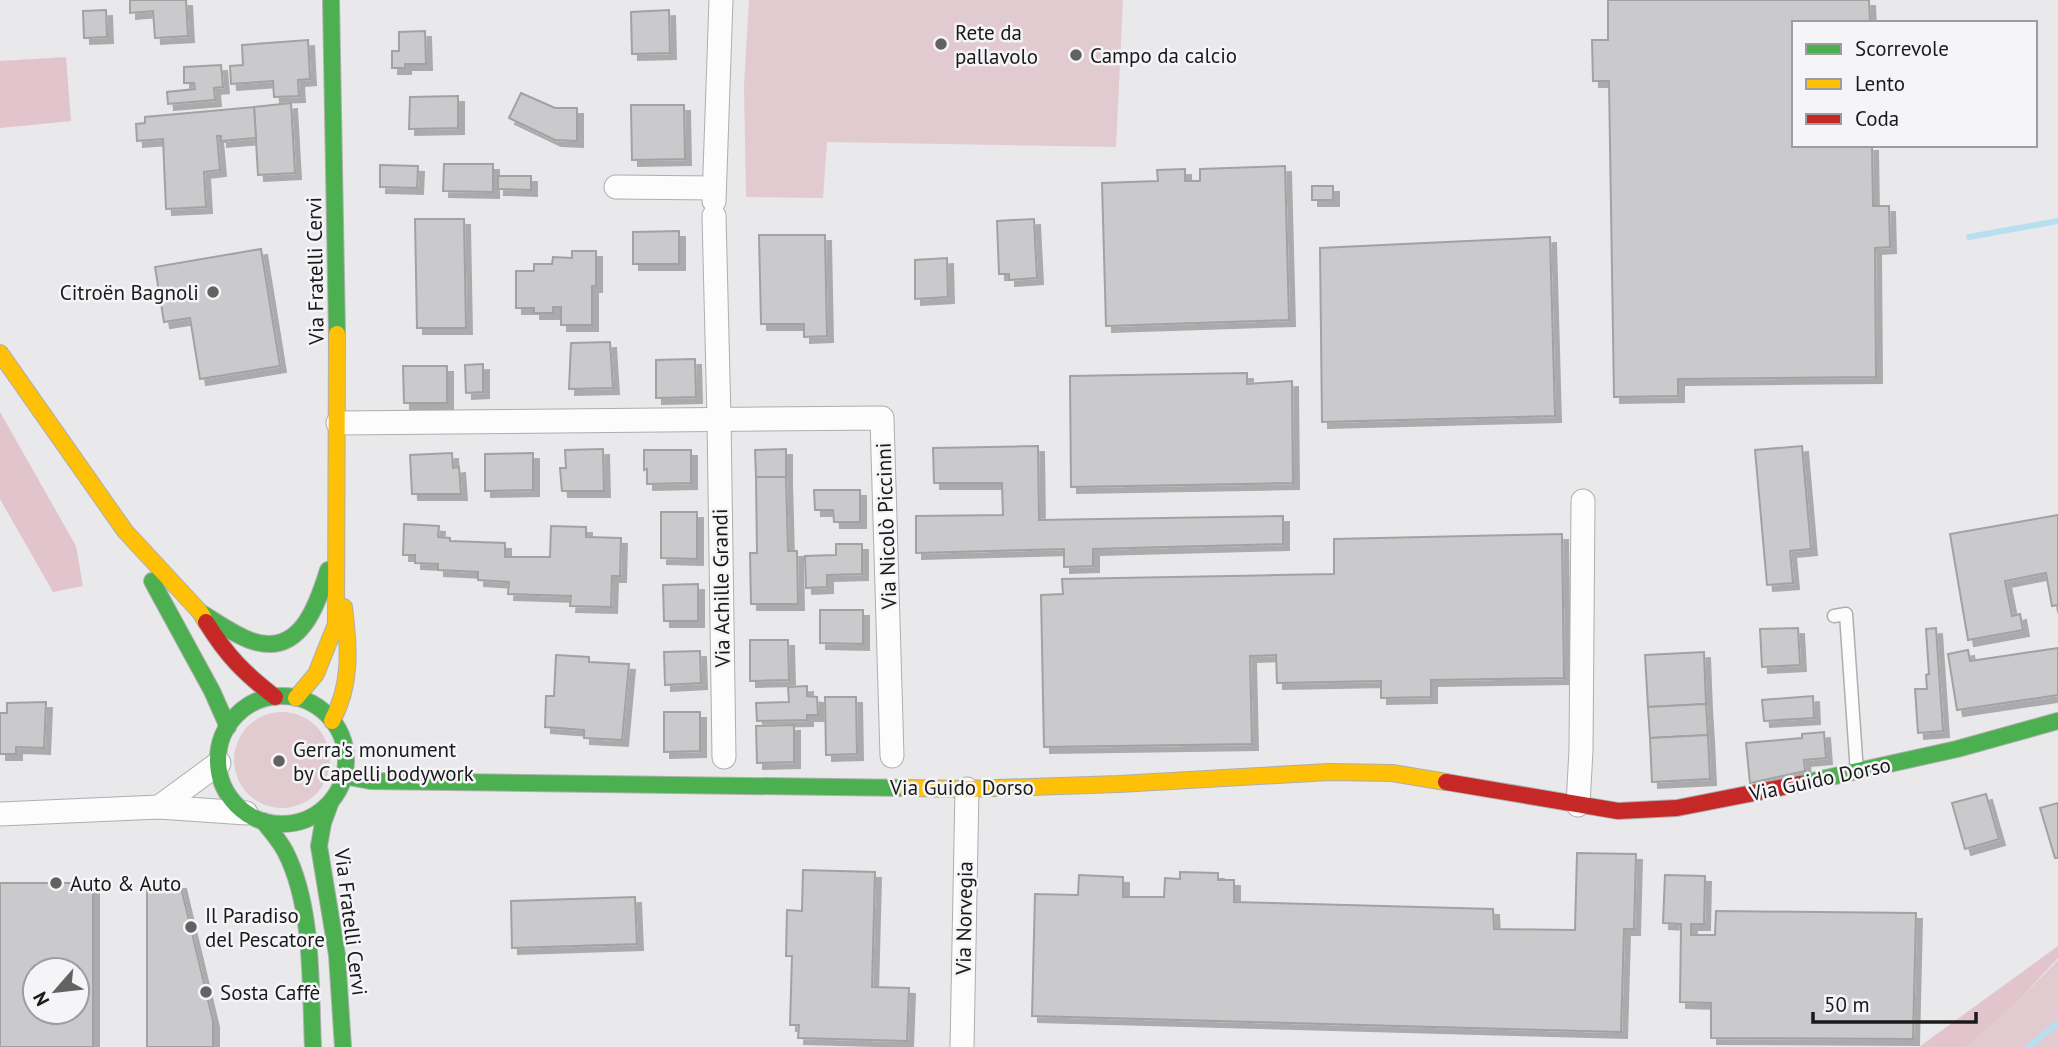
<svg xmlns="http://www.w3.org/2000/svg" width="2058" height="1047" font-family="'PT Sans',sans-serif">
  <defs>
    <filter id="shadow"><feDropShadow dx="6" dy="6" stdDeviation="0" flood-color="#0004"/></filter>
  </defs>
  <rect width="100%" height="100%" fill="#e9e8ea"/>
  <g fill="#e2cad1">
    <path d="M749,0h374l-7,147 -289,-5 -4,56 -77,-1 -2,-111z"/>
    <circle cx="282" cy="760" r="48"/>
    <path d="M2058,960v87h-91l47,-42z"/>
  </g>
  <g fill="#e2c4cd">
    <path d="M66,57l5,64 -71,7v-67z"/>
    <path d="M0,412l76,134 7,40 -30,6 -53,-93z"/>
    <path d="M2058,946v12l-44,47 -47,42h-48z"/>
  </g>
  <g fill="none" stroke-linecap="round" stroke-linejoin="round">
    <g stroke="#b7dfef" stroke-width="6">
      <path d="M1969,237l89,-16"/>
      <path d="M2028,1047l30,-24"/>
    </g>
  </g>
  <g fill="#cacacc" stroke="#a2a2a3" stroke-width="2" fill-rule="evenodd" filter="url(#shadow)">
    <path d="M130,0h56l2,36 -33,2 -2,-27 -23,2z"/>
    <path d="M1608,0h261l1,23h-76v122h78l1,61h16l1,41 -15,1 1,129 -198,2v17l-64,1 -5,-316h-16l-1,-41h16z"/>
    <path d="M106,10l1,27 -23,1 -1,-27z"/>
    <path d="M669,10l1,43 -38,1 -1,-42z"/>
    <path d="M425,31l1,33h-21v4h-13v-17h7v-19z"/>
    <path d="M308,40l2,39 -12,1 1,16 -25,1 -1,-16 -42,3 -1,-18 13,-1 -1,-20z"/>
    <path d="M221,65l2,22 -9,1 1,12 -47,4 -1,-12 28,-3 -1,-6h-10v-16z"/>
    <path d="M521,93l34,15h22v33l-22,-1 -46,-22z"/>
    <path d="M458,96v32l-49,1 1,-32z"/>
    <path d="M291,103l4,70 -37,2 -4,-68z"/>
    <path d="M631,105h53l1,54 -53,1z"/>
    <path d="M254,107l2,31 -35,3v-5h-4l3,34 -16,2 2,35 -40,2 -3,-70 -26,2 -1,-17 9,-1v-6z"/>
    <path d="M444,164h49v28l-50,-1z"/>
    <path d="M380,165l38,1 -1,22 -37,-1z"/>
    <path d="M1285,166l4,154 -183,6 -4,-143 56,-2 -1,-11 28,-1v12h15v-12z"/>
    <path d="M498,176h33v14l-33,-1z"/>
    <rect x="1312" y="186" width="21" height="14"/>
    <path d="M415,219h49l2,109h-49z"/>
    <path d="M1034,219l3,59 -28,2v-6h-10l-2,-53z"/>
    <path d="M679,231v33h-46v-32z"/>
    <path d="M759,235h66l2,101 -23,1v-13h-43z"/>
    <path d="M1550,237l5,179 -233,6 -2,-174z"/>
    <path d="M261,249l19,117 -80,13 -10,-61 -26,4 -9,-55z"/>
    <path d="M572,251h24v35h-4v39h-31v-18h-8v6h-19v-5h-18v-37h18v-7h18l1,-7 19,1z"/>
    <path d="M947,258l1,39 -33,2v-39z"/>
    <path d="M610,342l3,46 -44,1 2,-46z"/>
    <path d="M695,359l1,38 -40,1v-38z"/>
    <path d="M483,364v28l-17,1 -1,-28z"/>
    <path d="M403,366h44v37h-43z"/>
    <path d="M1247,373v11l45,-3 1,102 -222,4 -1,-111z"/>
    <path d="M1038,446l1,74 244,-4v28l-190,5v17l-29,1v-18l-148,4v-37l87,-1 -1,-32h-68l-1,-35z"/>
    <path d="M1802,446l9,103 -21,2 3,32 -26,2 -12,-135z"/>
    <path d="M603,449l1,42h-42l-2,-23h6l-1,-18z"/>
    <path d="M786,449v28h-30l-1,-27z"/>
    <path d="M644,450h47v33l-44,1v-15l-3,1z"/>
    <path d="M452,453l1,15 6,-1 2,27h-49l-2,-39z"/>
    <path d="M533,453v37l-48,1v-37z"/>
    <path d="M756,477h30l2,74h9l1,53h-47l-1,-51h7z"/>
    <path d="M814,490h46v32h-26l-1,-12h-18z"/>
    <path d="M661,512h36v47l-36,-1z"/>
    <path d="M2058,515v90l-6,1 -6,-33 -41,8 7,35 8,-2 3,16 -55,10 -18,-106z"/>
    <path d="M404,524l35,2 -1,11 12,1v3l55,2v14h45l1,-31 35,1v10l35,1 -1,38h-8l-1,31 -41,-1 1,-10 -63,-2 1,-12 -31,-2v-8l-40,-2v-6l-23,-1v-8h-12z"/>
    <path d="M1562,534l2,144 -133,2v17l-50,1v-17l-104,2 -1,-28 -26,1 2,88 -208,3 -3,-152 22,-1 -1,-15 272,-5v-35z"/>
    <path d="M836,544h26v30l-35,1v12l-21,1 -1,-32 31,-1z"/>
    <path d="M698,584v37h-34l-1,-36z"/>
    <path d="M820,610h43v34l-43,-1z"/>
    <path d="M1798,628l2,37 -38,2 -2,-38z"/>
    <path d="M1936,628l7,103 -25,2 -3,-44h12l-1,-14 3,-1 -3,-45z"/>
    <path d="M750,640h38l1,40 -39,1z"/>
    <path d="M2058,648v47l-101,15 -9,-56 20,-4 2,11z"/>
    <path d="M700,651l1,32 -36,2 -1,-33z"/>
    <path d="M1704,652l2,52 -58,3 -3,-52z"/>
    <path d="M556,655l33,2v5l40,2 -7,76 -38,-2v-8l-39,-3 1,-31h8z"/>
    <path d="M807,686v10l10,1 1,18h-11v5l-50,1 -1,-18 33,-1 -1,-15z"/>
    <path d="M1813,696l1,22 -50,3 -2,-21z"/>
    <path d="M825,697h31l1,57 -31,1z"/>
    <path d="M46,702l-2,46 -28,-1v7h-16v-41h7v-10z"/>
    <path d="M1706,704l2,31 -58,3 -2,-31z"/>
    <path d="M664,712h36v39l-36,1z"/>
    <path d="M794,725v37l-37,1 -1,-37z"/>
    <path d="M1824,732l2,26 -22,2 1,11 -55,12 -4,-40 56,-5v-4z"/>
    <path d="M1708,735l2,44 -58,3 -2,-44z"/>
    <path d="M1986,794l13,45 -34,10 -13,-46z"/>
    <path d="M2058,803v55h-3l-15,-50z"/>
    <path d="M1577,853l59,1 -2,75h-10l-3,103 -589,-16 3,-122 43,1 1,-20 44,2v20h41l1,-19 15,1v-7l38,1v7h16v22l259,7 1,20 81,1z"/>
    <path d="M803,870l72,2 -3,115 37,1 -2,53 -109,-3 1,-13h-9l2,-69h-6l1,-46 15,1z"/>
    <path d="M1665,875l40,1 -1,48h-13v11h24l1,-24 200,2 -3,126 -202,-1v-35l-31,-1 1,-78 -18,-1z"/>
    <path d="M0,883h93v164h-93zM35,970h42v42h-42z"/>
    <path d="M147,883h33l33,138v26h-66z"/>
    <path d="M635,897l2,47 -125,4 -1,-47z"/>
  </g>
  <g fill="none" stroke-linecap="round" stroke-linejoin="round">
    <g stroke="#aeaeaf" stroke-width="15">
      <path id="lane" d="M1834,616l12,-2 11,159"/>
    </g>
    <g stroke="#aeaeaf" stroke-width="25">
      <g id="street">
        <path d="M616,187l98,1"/>
        <path d="M714,201l7,-201"/>
        <path d="M714,216l5,202 5,339"/>
        <path d="M338,423l544,-5 10,338"/>
        <path d="M1578,805l3,-55 2,-249"/>
        <path d="M159,807l60,-44"/>
        <path d="M0,814l159,-7 87,6"/>
        <path d="M962,1047l5,-258"/>
      </g>
    </g>
    <g stroke="#aeaeaf" stroke-width="18">
      <g id="fast">
        <path d="M331,0l6,334"/>
        <path d="M152,581l60,110 16,36"/>
        <path d="M200,612c17,10 34,23 52,29 48,16 65,-35 76,-71"/>
        <circle cx="282" cy="760" r="64"/>
        <path d="M344,776l26,5 536,7"/>
        <path d="M1799,784l158,-35 101,-28"/>
        <path d="M330,804l-7,19 -4,23 18,109 6,92"/>
        <path d="M263,821c8,10 16,19 22,30 29,56 25,135 28,196"/>
      </g>
    </g>
    <g stroke="#aeaeaf" stroke-width="18">
      <g id="slow">
        <path d="M0,353l125,178 75,81 6,10"/>
        <path d="M296,698l20,-24 20,-50 1,-290"/>
        <path d="M332,721c20,-37 17,-74 12,-114"/>
        <path d="M906,788l61,1 152,-5 210,-12 63,1 54,9"/>
      </g>
    </g>
    <g stroke="#aeaeaf" stroke-width="18">
      <g id="jam">
        <path d="M206,622c21,34 38,51 69,75"/>
        <path d="M1446,782l172,29 59,-3 122,-24"/>
      </g>
    </g>
    <use href="#lane" stroke="#fcfcfc" stroke-width="12"/>
    <use href="#street" stroke="#fcfcfc" stroke-width="23"/>
    <use href="#fast" stroke="#4caf50" stroke-width="16"/>
    <use href="#slow" stroke="#ffc107" stroke-width="16"/>
    <use href="#jam" stroke="#c62828" stroke-width="16"/>
  </g>
  <g fill="#626263" stroke="#f5f5f8" stroke-width="2.5">
    <circle cx="941" cy="44" r="7"/>
    <circle cx="1076" cy="55" r="7"/>
    <circle cx="213" cy="292" r="7"/>
    <circle cx="279" cy="761" r="7"/>
    <circle cx="56" cy="883" r="7"/>
    <circle cx="191" cy="927" r="7"/>
    <circle cx="206" cy="992" r="7"/>
  </g>
  <g text-anchor="middle" dominant-baseline="central" stroke-width="5" stroke-linejoin="round" paint-order="stroke">
    <g font-size="21" fill="#1a1a1b" stroke="#f5f5f8" text-anchor="start">
      <text x="955" y="32">Rete da<tspan x="955" dy="24">pallavolo</tspan></text>
      <text x="1090" y="55">Campo da calcio</text>
      <text x="199" y="292" text-anchor="end">Citroën Bagnoli</text>
      <text x="293" y="749">Gerra's monument<tspan x="293" dy="24">by Capelli bodywork</tspan></text>
      <text x="70" y="883">Auto &amp; Auto</text>
      <text x="205" y="915">Il Paradiso<tspan x="205" dy="24">del Pescatore</tspan></text>
      <text x="220" y="992">Sosta Caffè</text>
    </g>
    <g font-size="21" fill="#1a1a1b" stroke="#f5f5f8">
      <text transform="translate(315 271) rotate(-91)">Via Fratelli Cervi</text>
      <text transform="translate(886 526) rotate(-92)">Via Nicolò Piccinni</text>
      <text transform="translate(721 588) rotate(-91)">Via Achille Grandi</text>
      <text transform="translate(1820 779) rotate(-12)">Via Guido Dorso</text>
      <text x="962" y="787">Via Guido Dorso</text>
      <text transform="translate(964 918) rotate(-89)">Via Norvegia</text>
      <text transform="translate(351 922) rotate(83)">Via Fratelli Cervi</text>
    </g>
  </g>
  <rect x="1792" y="21" width="245" height="126" fill="#f5f5f8" stroke="#9d9da0" stroke-width="2"/>
  <rect x="1806" y="44" width="35" height="10" fill="#4caf50" stroke="#9d9da0" stroke-width="2"/>
  <text x="1855" y="56" font-size="21" fill="#1a1a1b">Scorrevole</text>
  <rect x="1806" y="79" width="35" height="10" fill="#ffc107" stroke="#9d9da0" stroke-width="2"/>
  <text x="1855" y="91" font-size="21" fill="#1a1a1b">Lento</text>
  <rect x="1806" y="114" width="35" height="10" fill="#c62828" stroke="#9d9da0" stroke-width="2"/>
  <text x="1855" y="126" font-size="21" fill="#1a1a1b">Coda</text>
  <g transform="translate(56 991) rotate(242)"><circle r="33" fill="#f5f5f8" stroke="#9d9da0" stroke-width="2"/>
  <path d="M0-5L12 26L0 18L-12 26Z" fill="#626263"/>
  <text y="-10" font-size="19" font-weight="bold" text-anchor="middle" fill="#1a1a1b">N</text>
  </g>
  <path d="M1813 1012v10h163v-10" fill="none" stroke="#1a1a1b" stroke-width="3.5"/>
  <text x="1824" y="1012" font-size="21" fill="#1a1a1b" stroke="#f5f5f8" stroke-width="5" paint-order="stroke">50 m</text>
</svg>
